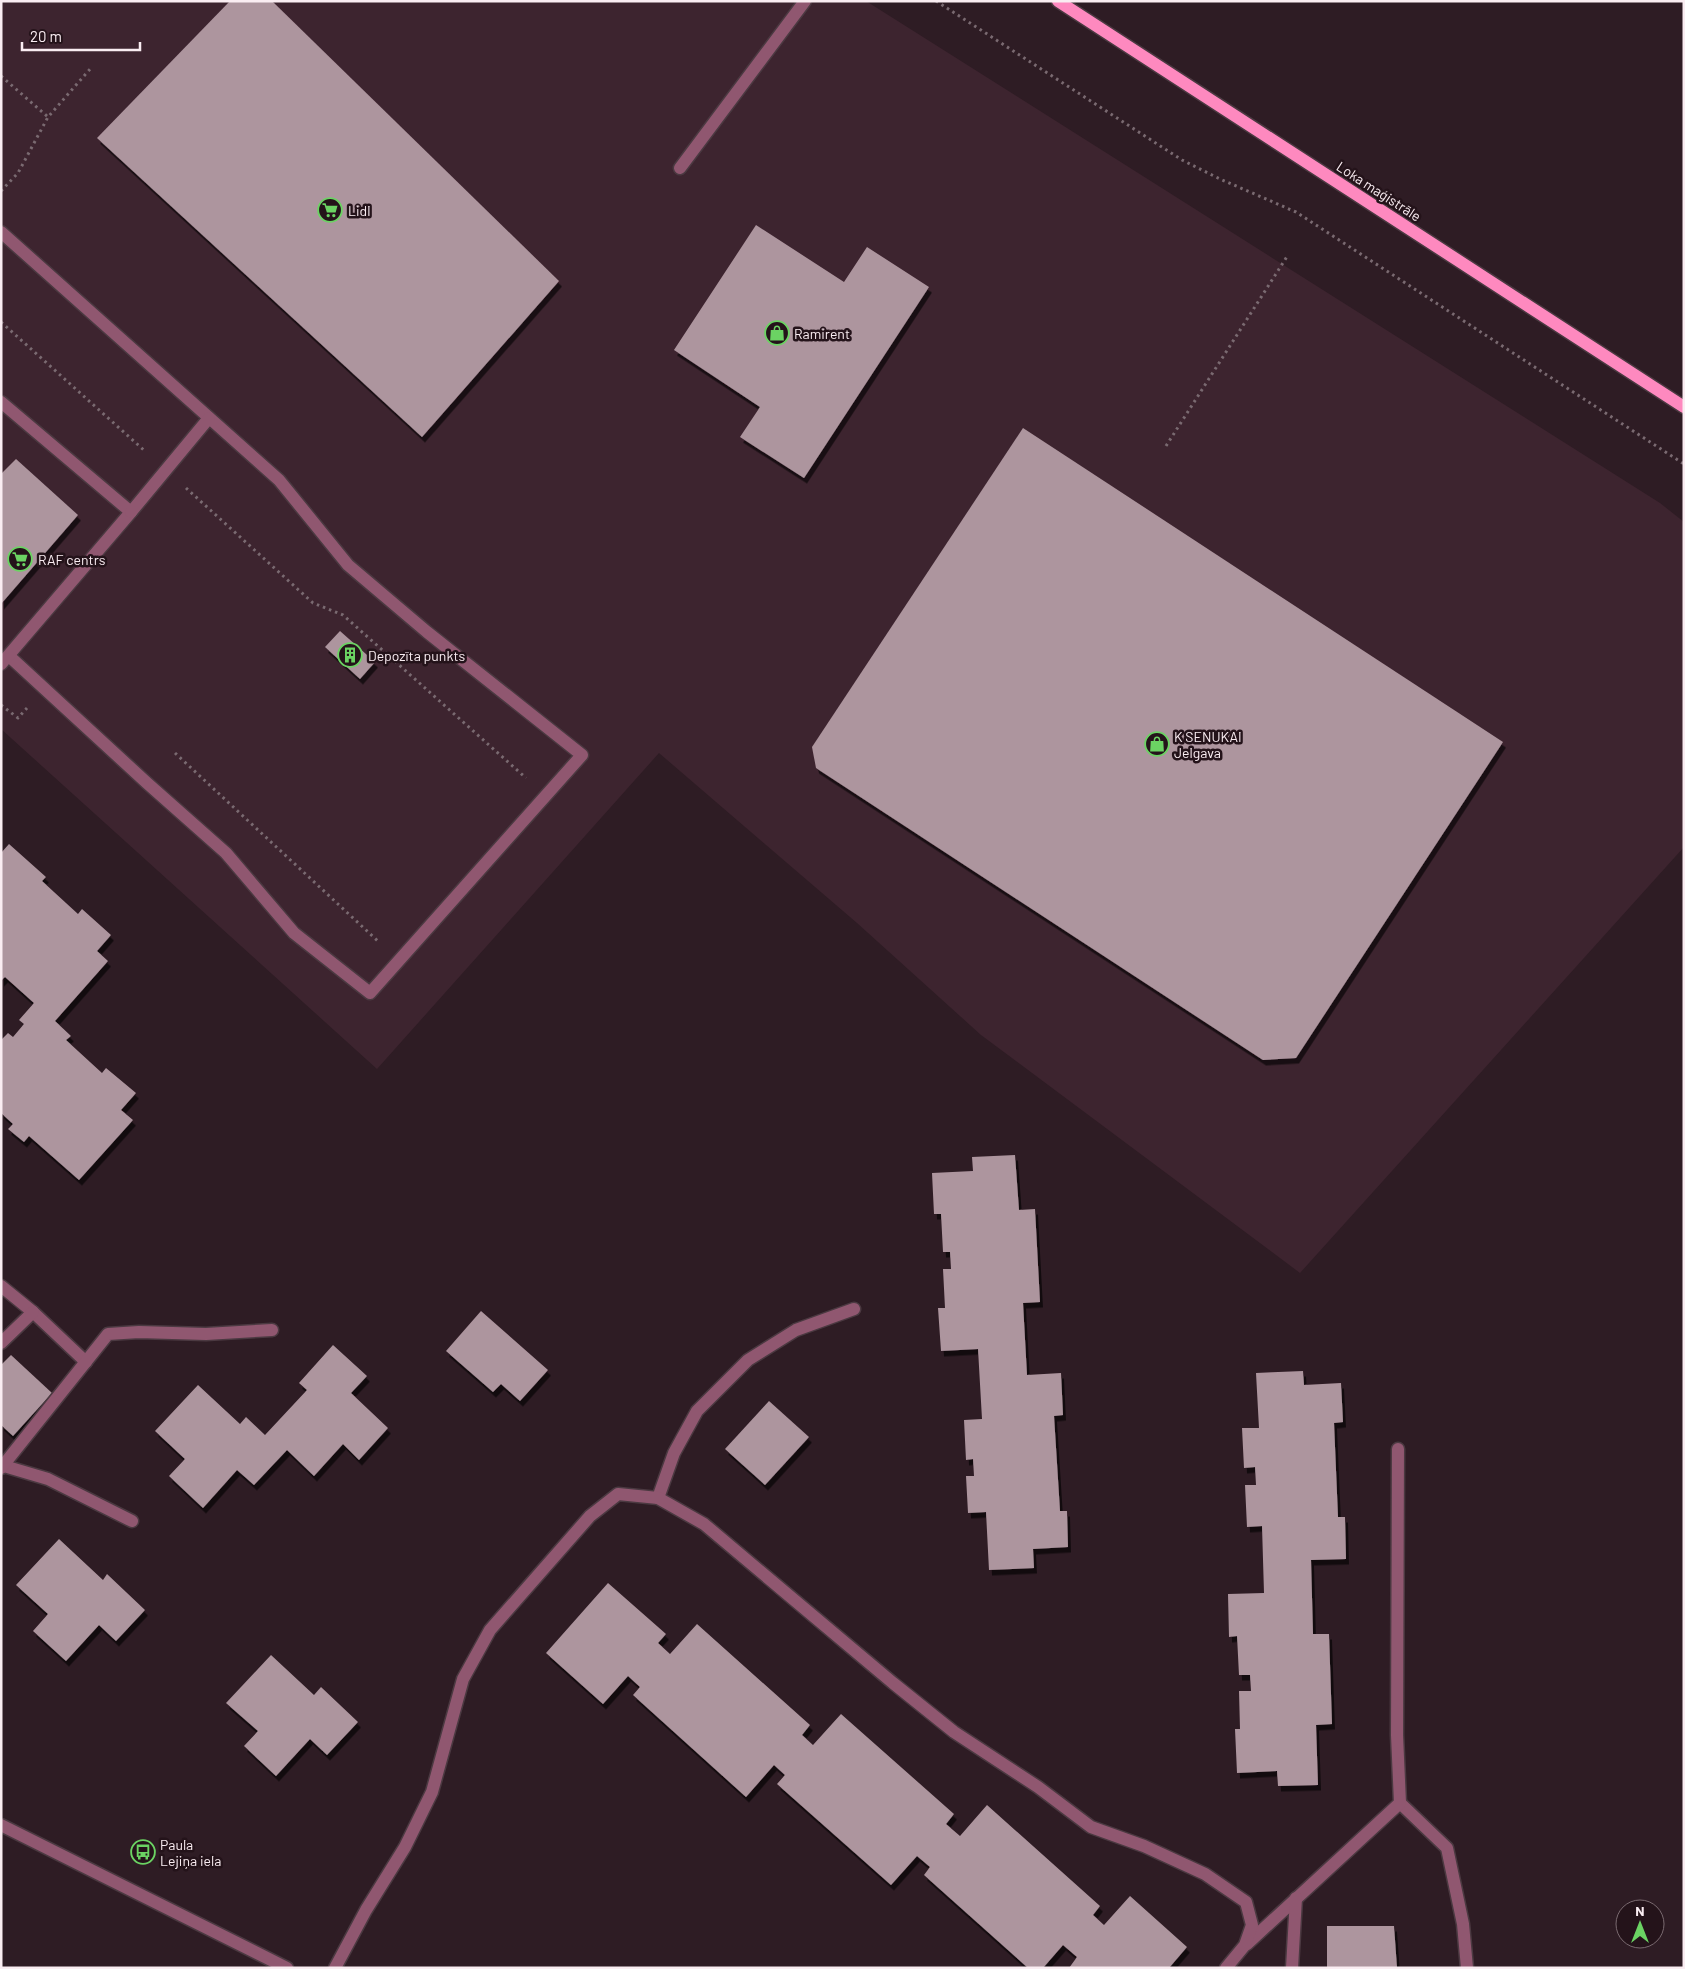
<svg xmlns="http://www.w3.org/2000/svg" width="1685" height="1969" font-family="Barlow,sans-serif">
  <defs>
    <filter id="shadow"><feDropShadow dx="3" dy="5.5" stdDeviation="0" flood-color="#0009"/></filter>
  </defs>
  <rect width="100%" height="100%" fill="#2e1c24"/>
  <path fill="#3d242f" d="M1,1h865l794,502 24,19v325l-384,426 -319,-238 -124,-112 -198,-170 -282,316 -376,-340z"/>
  <g fill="#ad959e" filter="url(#shadow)">
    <path d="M230,1h42l287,280 -137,156 -325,-299z"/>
    <path d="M756,225l88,57 23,-35 62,40 -125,191 -64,-41 20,-30 -86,-57z"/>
    <path d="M1023,428l480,314 -207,316 -33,2 -447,-292 -4,-21z"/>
    <path d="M16,459l62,56 -77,89v-130z"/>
    <path d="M340,631l35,31 -15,17 -35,-32z"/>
    <path d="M9,844l37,33 -4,4 36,33 4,-5 29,26 -14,16 11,10 -53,60 16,15 -5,4 36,33 4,-5 30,25 -15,17 12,10 -54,60 -50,-44 -5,6 -16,-13 5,-5 -12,-11v-73l7,-7 5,4 11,-13 -5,-4 15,-17 -29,-26 -4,4v-128z"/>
    <path d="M1015,1155l4,55 16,-1 5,93 -17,1 4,72 34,-2 2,42 -9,1 6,95h7l1,36 -35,2 1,19 -45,2 -3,-58 -18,1 -2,-37h8l-1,-17 -7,1 -2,-40 18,-1 -4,-70 -37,2 -3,-43h7l-2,-39h8l-1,-17h-7l-2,-38h-7l-2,-41 41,-2 -1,-14z"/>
    <path d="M481,1311l67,59 -28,31 -19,-17 -8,8 -47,-41z"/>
    <path d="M333,1345l34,31 -16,17 37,35 -29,32 -16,-16 -29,32 -27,-26 -33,35 -17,-15 -34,38 -34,-32 16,-17 -30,-28 43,-46 42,39 6,-7 19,18 42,-45 -8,-7z"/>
    <path d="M11,1355l41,38 -39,43 -12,-11v-60z"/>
    <path d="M1303,1371l1,14 37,-2 2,39 -9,1 4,94h7l1,42 -35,1 2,74h16l3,90 -16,1 2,60 -40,1 -1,-15 -40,2 -2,-44h5l-1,-38h12l-1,-16h-11l-2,-39 -8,1 -1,-43 36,-1 -2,-67 -15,1 -2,-42h11l-1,-18 -11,1 -2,-40h17l-3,-55z"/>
    <path d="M769,1401l40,36 -44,48 -40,-36z"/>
    <path d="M59,1539l44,41 4,-6 38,36 -29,31 -17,-16 -33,36 -33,-30 15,-17 -32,-29z"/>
    <path d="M608,1583l58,51 -8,9 12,11 27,-30 113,101 -8,10 11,10 28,-31 113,100 -8,10 14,12 27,-31 113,101 -7,9 11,10 26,-29 57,51 -18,21h-100l8,-11 -14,-12 -20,23h-15l-104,-93 6,-8 -13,-11 -26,29 -114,-101 8,-9 -11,-10 -28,32 -113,-102 7,-8 -12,-11 -25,28 -57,-51z"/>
    <path d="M271,1655l43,40 7,-8 37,35 -31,33 -17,-16 -34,37 -32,-30 14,-15 -32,-28z"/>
    <path d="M1327,1926h67l3,42h-70z"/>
  </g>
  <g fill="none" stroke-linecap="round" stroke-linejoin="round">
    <g stroke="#4b3941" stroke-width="15">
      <g id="lane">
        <path d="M680,168l125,-167"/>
        <path d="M1,232l278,248 69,85 79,67 155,123 -212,238 -76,-60 -68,-80 -79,-70 -138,-127"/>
        <path d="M1,402l130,110 -130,152"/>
        <path d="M131,512l78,-94"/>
        <path d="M1,1286l32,26 53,50"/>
        <path d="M1,1343l32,-31"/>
        <path d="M658,1498l16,-45 23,-42 51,-51 48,-30 58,-21"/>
        <path d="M1400,1803l47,45 16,76 4,44"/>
        <path d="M1247,1944l153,-141 -3,-68 1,-286"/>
        <path d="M335,1968l31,-58 39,-63 27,-55 31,-113 27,-49 100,-114 28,-22 40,4 46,26 189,159 61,49 84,55 53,40 53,19 61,28 41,28 6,23 -7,20 -19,23"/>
      </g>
    </g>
    <g stroke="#4b3941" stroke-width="15">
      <g id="street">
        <path d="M4,1466l44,13 84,42"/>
        <path d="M1,1468l107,-134 31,-2 67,2 66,-4"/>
        <path d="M1,1825l286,143"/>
        <path d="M1292,1968l4,-70"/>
      </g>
    </g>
    <g stroke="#4b3941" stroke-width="15">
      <path id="primary" d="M1058,1l626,406"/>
    </g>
    <g stroke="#7a6a71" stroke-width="3" stroke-dasharray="2.5 4" stroke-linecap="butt">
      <path d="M936,1l246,159 38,19 76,33 388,252"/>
      <path d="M1,76l47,41 43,-49"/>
      <path d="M1,191l17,-18 30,-56"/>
      <path d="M1,322l145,130"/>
      <path d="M1166,446l122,-191"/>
      <path d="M186,488l127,115 30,12 183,163"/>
      <path d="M1,705l17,13 9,-10"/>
      <path d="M175,753l205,190"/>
    </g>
    <use href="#lane" stroke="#905770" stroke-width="12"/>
    <use href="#street" stroke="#905770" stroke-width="12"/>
    <use href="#primary" stroke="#fe89bf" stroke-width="12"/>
  </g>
  <defs>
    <g id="supermarket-ring" transform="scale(1.25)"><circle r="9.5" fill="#24131a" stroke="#6bd363" stroke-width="1.5"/><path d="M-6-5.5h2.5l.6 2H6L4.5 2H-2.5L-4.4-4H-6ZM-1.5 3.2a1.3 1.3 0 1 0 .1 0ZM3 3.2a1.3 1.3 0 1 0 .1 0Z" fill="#6bd363"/></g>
    <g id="shop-ring" transform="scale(1.25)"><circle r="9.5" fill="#24131a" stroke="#6bd363" stroke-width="1.5"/><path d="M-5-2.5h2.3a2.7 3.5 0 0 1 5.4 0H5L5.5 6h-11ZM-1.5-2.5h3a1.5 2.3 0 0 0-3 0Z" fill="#6bd363"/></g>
    <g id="building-ring" transform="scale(1.25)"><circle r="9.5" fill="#24131a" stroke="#6bd363" stroke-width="1.5"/><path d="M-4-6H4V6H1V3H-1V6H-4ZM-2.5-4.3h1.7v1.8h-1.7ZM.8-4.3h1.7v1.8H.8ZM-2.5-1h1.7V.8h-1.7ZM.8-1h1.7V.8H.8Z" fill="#6bd363"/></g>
    <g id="bus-ring" transform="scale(1.25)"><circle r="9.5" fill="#24131a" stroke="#6bd363" stroke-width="1.5"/><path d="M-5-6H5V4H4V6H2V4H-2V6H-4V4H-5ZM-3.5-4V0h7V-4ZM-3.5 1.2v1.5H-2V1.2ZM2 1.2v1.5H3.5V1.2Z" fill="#6bd363"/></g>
  </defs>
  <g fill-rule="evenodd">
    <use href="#supermarket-ring" x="330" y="210"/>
    <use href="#shop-ring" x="777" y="333"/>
    <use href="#supermarket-ring" x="20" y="559"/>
    <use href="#building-ring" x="350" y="655"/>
    <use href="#shop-ring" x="1157" y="744"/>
    <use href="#bus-ring" x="143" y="1852"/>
  </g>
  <g text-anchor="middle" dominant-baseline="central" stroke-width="5" stroke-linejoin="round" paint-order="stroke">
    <g font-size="14" fill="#faedf2" stroke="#24131a">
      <text transform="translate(1379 191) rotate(33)">Loka maģistrāle</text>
    </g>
    <g font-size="14" fill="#faedf2" stroke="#24131a" text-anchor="start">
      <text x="348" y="210">Lidl</text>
      <text x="794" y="333">Ramirent</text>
      <text x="38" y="559">RAF centrs</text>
      <text x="368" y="655">Depozīta punkts</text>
      <text x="1174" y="736">K SENUKAI<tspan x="1174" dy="16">Jelgava</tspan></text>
      <text x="160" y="1844">Paula<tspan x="160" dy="16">Lejiņa iela</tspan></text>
    </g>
  </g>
  <rect width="1685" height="1969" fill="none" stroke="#faedf2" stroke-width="5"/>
  <g transform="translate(1640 1924)"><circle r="24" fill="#24131a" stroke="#7a6a70"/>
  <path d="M0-4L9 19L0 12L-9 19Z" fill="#6bd363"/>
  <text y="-8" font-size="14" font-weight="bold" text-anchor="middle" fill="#faedf2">N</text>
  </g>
  <path d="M22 42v8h118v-8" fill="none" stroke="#faedf2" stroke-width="2.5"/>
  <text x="30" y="42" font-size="15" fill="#faedf2" stroke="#24131a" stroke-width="4" paint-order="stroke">20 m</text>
</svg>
